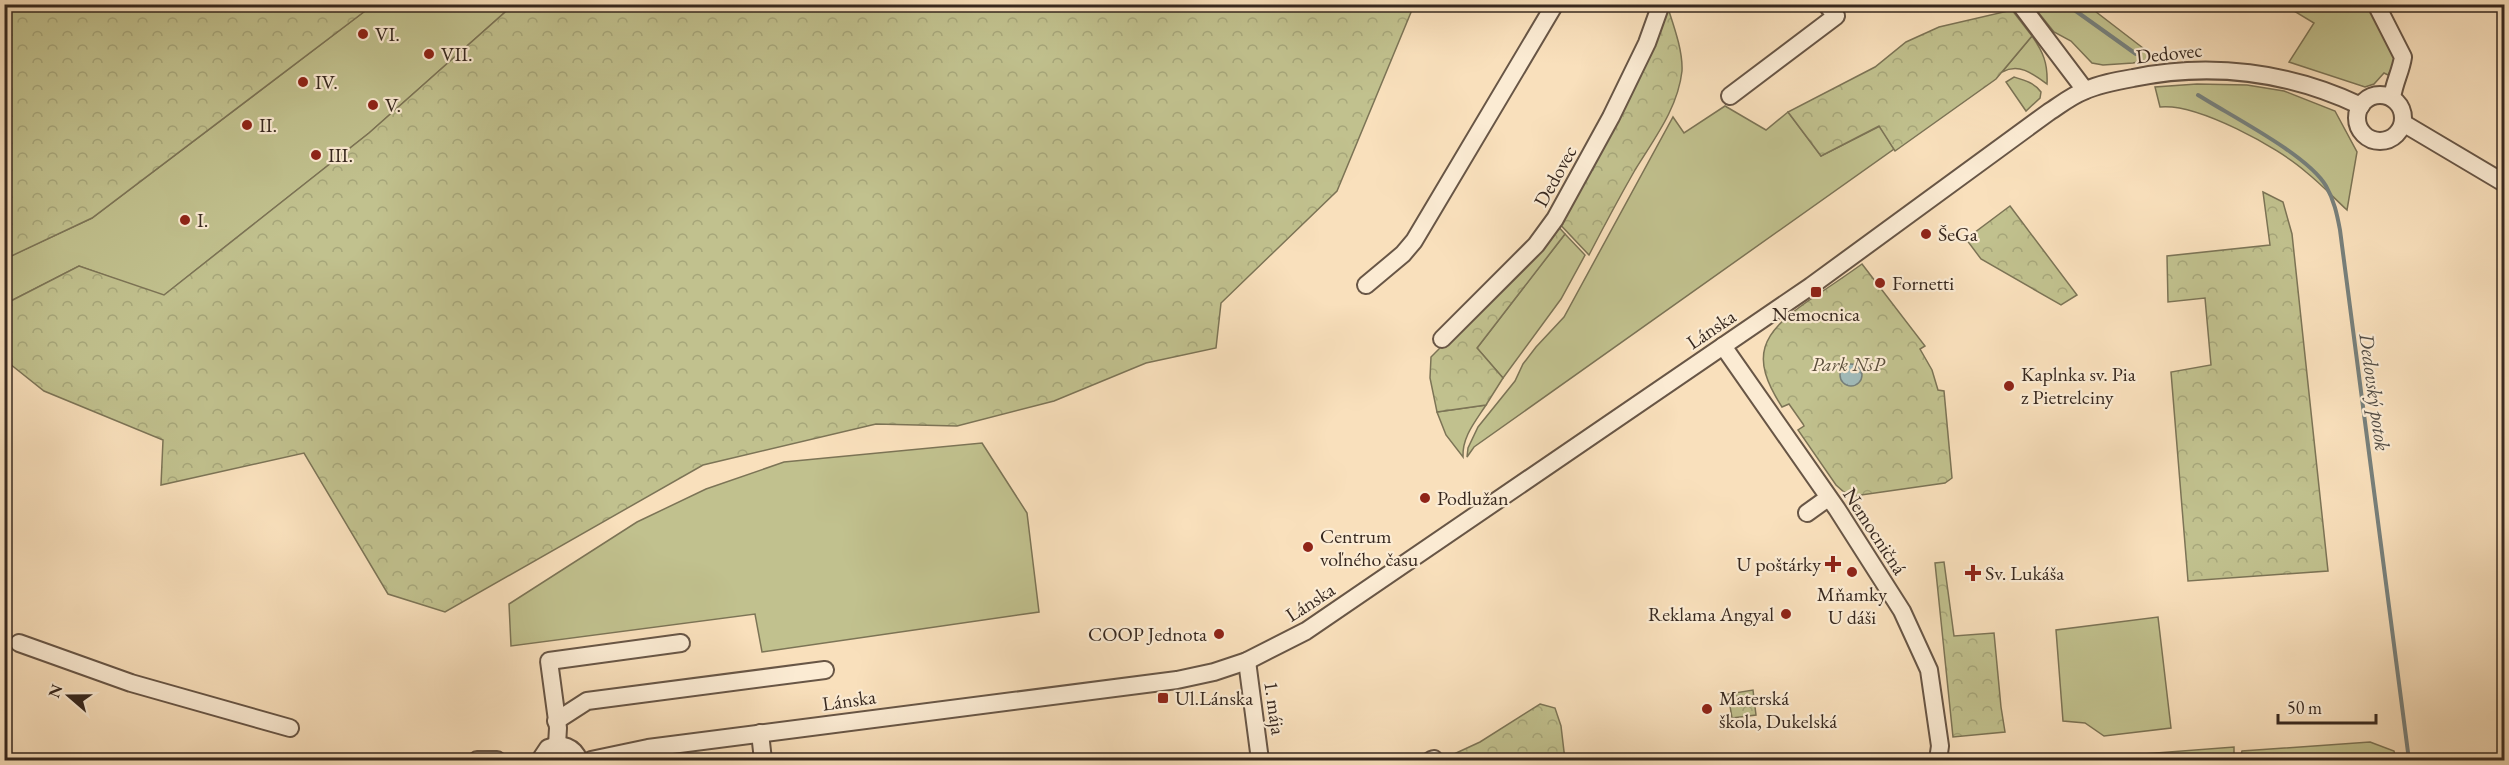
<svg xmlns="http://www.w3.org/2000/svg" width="2509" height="765" font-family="'EB Garamond',serif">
  <defs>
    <pattern id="forest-crowns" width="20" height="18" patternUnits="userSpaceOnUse" patternTransform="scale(1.5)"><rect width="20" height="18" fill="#c1c18e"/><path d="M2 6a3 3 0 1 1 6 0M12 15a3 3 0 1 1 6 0" fill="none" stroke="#a6a67a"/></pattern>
    <pattern id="water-ripples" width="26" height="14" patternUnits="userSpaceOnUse" patternTransform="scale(1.5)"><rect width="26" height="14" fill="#a1bbba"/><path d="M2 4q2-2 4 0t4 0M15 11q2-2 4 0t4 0" fill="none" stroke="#849897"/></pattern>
  </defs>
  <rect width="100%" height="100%" fill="#f9e0bc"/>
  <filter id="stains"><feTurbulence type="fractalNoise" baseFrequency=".00333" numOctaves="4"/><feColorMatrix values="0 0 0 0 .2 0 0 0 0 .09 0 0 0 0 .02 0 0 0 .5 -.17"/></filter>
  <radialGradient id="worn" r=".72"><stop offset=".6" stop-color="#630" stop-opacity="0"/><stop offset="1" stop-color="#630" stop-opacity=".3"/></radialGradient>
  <g fill="#c1c18e" stroke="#7c7456" stroke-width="1.5">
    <path d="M373,5h140l-144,128 -206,163 -84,-30 -74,38 -1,-45 88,-41z"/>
    <path d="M2037,5h50l69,53 -23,5 -30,2 -11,-2 -21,-22 -17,-9 -20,-25z"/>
    <path d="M2284,5h83l27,47 1,10 -7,13 -4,-2 -10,11 -9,3 -76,-25 25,-39z"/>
    <path d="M2032,36c11,16 16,27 15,48 -15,-11 -28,-21 -45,-12z"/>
    <path d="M2014,77c10,3 21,6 27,15l-1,6 -14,13 -20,-29z"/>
    <path d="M2197,84l50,1 37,6 51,20 22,41 -10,58c-14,-13 -26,-26 -41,-38 -28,-25 -109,-69 -146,-65l-5,-20z"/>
    <path d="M1725,106l41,24 22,-18 33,44 59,-30 14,23 -420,298 -7,10 1,-9 10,-21 37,-46 8,-17 13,-17 28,-30 109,-200 11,16z"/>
    <path d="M1565,234l20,21 -24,44 -58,79 -26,-30z"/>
    <path d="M1486,405c-11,17 -24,32 -23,52l-17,-22 -9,-23z"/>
    <path d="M982,443l45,70 12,99 -277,40 -7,-38 -244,32 -2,-42 128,-82 69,-33 78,-27z"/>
    <path d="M2158,617l13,111 -67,8 -19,-13 -22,-2 -7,-91z"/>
    <path d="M2370,742l24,9 2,9h-156l2,-9z"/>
    <path d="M2234,747v13h-170z"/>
  </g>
  <g fill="url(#forest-crowns)" stroke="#7c7456" stroke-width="1.5">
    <path d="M5,4h368v1l-281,213 -87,41z"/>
    <path d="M513,5v-1l901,1 -77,186 -116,112 -5,45 -70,15 -92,38 -97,25 -81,-2 -173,41 -258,147 -57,-18 -84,-141 -143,32 2,-45 -119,-49 -39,-31v-56l74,-38 85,29 205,-162z"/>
    <path d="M1667,5c6,19 16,45 15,66 -4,37 -28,68 -47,99 -16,28 -31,56 -46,85l-34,-36z"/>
    <path d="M2012,10l20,26 -36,43 -101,72 -16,-25 -58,30 -33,-44 87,-45 31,-25 33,-15z"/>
    <path d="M2263,192l20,10 9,32 36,337 -140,10 -17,-209 40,-7 -6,-67 -37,4 -1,-46 103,-11z"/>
    <path d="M2010,206l67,89 -16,10 -80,-46 -15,-20z"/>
    <path d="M1556,224l9,10 -88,114 26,30 -17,27 -49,7 -7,-34 1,-21 119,-120z"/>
    <path d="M1862,264l63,82 -5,3 12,21 6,20 6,1 8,87 -7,5 -91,13 -10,-4 -8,-7 -38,-55 6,-4 -1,-2 -14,-20 -7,3c-33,-51 -21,-73 26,-106 18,-12 36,-24 54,-37z"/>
    <path d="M1944,562l10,74 40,-3 7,74 4,25 -52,5 -18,-174z"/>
    <path d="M1753,690l3,25 -24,3 -4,-24z"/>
    <path d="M1540,704l15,4 6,18 4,34h-124l39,-18z"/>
  </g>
  <circle fill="url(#water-ripples)" stroke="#77807c" stroke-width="1.5" cx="1851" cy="375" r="11"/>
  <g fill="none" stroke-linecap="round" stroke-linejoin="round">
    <g stroke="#77807c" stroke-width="4">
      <path d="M2066,4l70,50"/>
      <path d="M2198,95c33,21 110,60 128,91 8,14 11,28 14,44l69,530"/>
    </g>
    <g stroke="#685646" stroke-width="20">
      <g id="minor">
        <path d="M2020,4l65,86"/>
        <path d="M2376,4l27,53c-2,14 -9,26 -11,41"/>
        <circle cx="2380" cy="118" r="23"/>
        <path d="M1730,96l106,-80 -10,-12"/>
        <path d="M2403,123l101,60"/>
        <path d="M1366,285l37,-31 11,-13 141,-237"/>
        <path d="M1442,339l94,-94 19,-26 56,-102 36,-74 14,-39"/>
        <path d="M1723,346l114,163 65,102 27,59 11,76 -2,14"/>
        <path d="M1807,513l21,-15"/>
        <path d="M19,643l112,40 159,45"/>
        <path d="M1247,661l13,99"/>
        <path d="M556,721l31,-20 238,-31"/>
        <path d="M760,733l3,27"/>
        <path d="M557,745l1,-17 -9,-67 132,-18"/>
        <path d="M477,760h20"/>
        <path d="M540,760l8,-12c14,-6 26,-1 31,12"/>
        <path d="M591,760l57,-12 529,-68 37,-8 33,-11 59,-30 505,-345 238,-174c11,-7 22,-16 35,-21 15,-7 32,-10 49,-13 78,-16 156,-6 228,28"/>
        <path d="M1431,760l3,-1"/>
      </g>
    </g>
    <use href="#minor" stroke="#fbebd3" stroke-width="16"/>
  </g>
  <g fill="#8f2418" stroke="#fbebd3" stroke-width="2">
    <circle cx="363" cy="34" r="6"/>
    <circle cx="429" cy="54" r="6"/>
    <circle cx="303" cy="82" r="6"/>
    <circle cx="373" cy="105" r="6"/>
    <circle cx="247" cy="125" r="6"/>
    <circle cx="316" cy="155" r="6"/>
    <circle cx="185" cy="220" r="6"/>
    <circle cx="1926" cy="234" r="6"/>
    <circle cx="1880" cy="283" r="6"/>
    <rect x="1810" y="286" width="12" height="12" rx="3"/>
    <circle cx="2009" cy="386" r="6"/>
    <circle cx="1425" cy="498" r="6"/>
    <circle cx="1308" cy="547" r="6"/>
    <path d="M1830 555h6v6h6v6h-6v6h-6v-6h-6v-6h6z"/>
    <circle cx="1852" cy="572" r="6"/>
    <path d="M1970 564h6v6h6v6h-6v6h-6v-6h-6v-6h6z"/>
    <circle cx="1786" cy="614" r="6"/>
    <circle cx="1219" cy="634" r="6"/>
    <rect x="1157" y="692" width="12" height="12" rx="3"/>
    <circle cx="1707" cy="709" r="6"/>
  </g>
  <g text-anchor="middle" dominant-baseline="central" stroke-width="4.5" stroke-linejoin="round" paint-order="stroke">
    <g font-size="20" fill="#37281f" stroke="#fbebd3" text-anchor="start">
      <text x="375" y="34">VI.</text>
      <text x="441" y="54">VII.</text>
      <text x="315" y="82">IV.</text>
      <text x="385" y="105">V.</text>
      <text x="259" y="125">II.</text>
      <text x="328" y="155">III.</text>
      <text x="197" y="220">I.</text>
      <text x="1938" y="234">ŠeGa</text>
      <text x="1892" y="283">Fornetti</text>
      <text x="1816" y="314" text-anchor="middle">Nemocnica</text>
      <text x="2021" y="374">Kaplnka sv. Pia<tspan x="2021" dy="23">z Pietrelciny</tspan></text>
      <text x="1437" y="498">Podlužan</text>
      <text x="1320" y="536">Centrum<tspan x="1320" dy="23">voľného času</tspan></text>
      <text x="1821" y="564" text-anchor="end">U poštárky</text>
      <text x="1985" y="573">Sv. Lukáša</text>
      <text x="1852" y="594" text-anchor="middle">Mňamky<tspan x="1852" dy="23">U dáši</tspan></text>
      <text x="1774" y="614" text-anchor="end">Reklama Angyal</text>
      <text x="1207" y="634" text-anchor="end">COOP Jednota</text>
      <text x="1175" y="698">Ul.Lánska</text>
      <text x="1719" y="698">Materská<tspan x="1719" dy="23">škola, Dukelská</tspan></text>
    </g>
    <g font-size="20" fill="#37281f" stroke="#fbebd3">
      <text transform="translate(2169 53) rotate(-6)">Dedovec</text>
      <text transform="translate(1555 176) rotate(-61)">Dedovec</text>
      <text transform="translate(1711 329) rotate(-34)">Lánska</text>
      <text transform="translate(1875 531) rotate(57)">Nemocničná</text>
      <text transform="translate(1310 602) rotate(-33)">Lánska</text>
      <text transform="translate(849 700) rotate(-8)">Lánska</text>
      <text transform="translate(1275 708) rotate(82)">1. mája</text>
    </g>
    <g font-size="20" font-style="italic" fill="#5a4e3b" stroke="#fbebd3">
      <text x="1848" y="364">Park NsP</text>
    </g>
    <g font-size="21" font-style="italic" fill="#524d46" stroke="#fbebd3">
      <text transform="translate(2375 392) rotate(82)">Dedovský potok</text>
    </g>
  </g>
  <rect width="2509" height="765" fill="none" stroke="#f9e0bc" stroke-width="24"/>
  <rect x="6" y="6" width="2497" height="753" fill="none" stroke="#37281f" stroke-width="3"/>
  <rect x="12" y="12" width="2485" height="741" fill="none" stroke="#37281f" stroke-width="1.5"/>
  <g transform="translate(69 696) rotate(290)" stroke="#fbebd3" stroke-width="4.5" paint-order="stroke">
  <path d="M0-4.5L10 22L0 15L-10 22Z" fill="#37281f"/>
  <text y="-9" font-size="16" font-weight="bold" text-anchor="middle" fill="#37281f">N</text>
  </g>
  <path d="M2278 714v9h98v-9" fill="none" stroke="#37281f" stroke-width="3"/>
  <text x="2287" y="714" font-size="18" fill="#37281f" stroke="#fbebd3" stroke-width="4.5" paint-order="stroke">50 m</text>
  <rect width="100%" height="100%" filter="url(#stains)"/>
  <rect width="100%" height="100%" fill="url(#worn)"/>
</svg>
